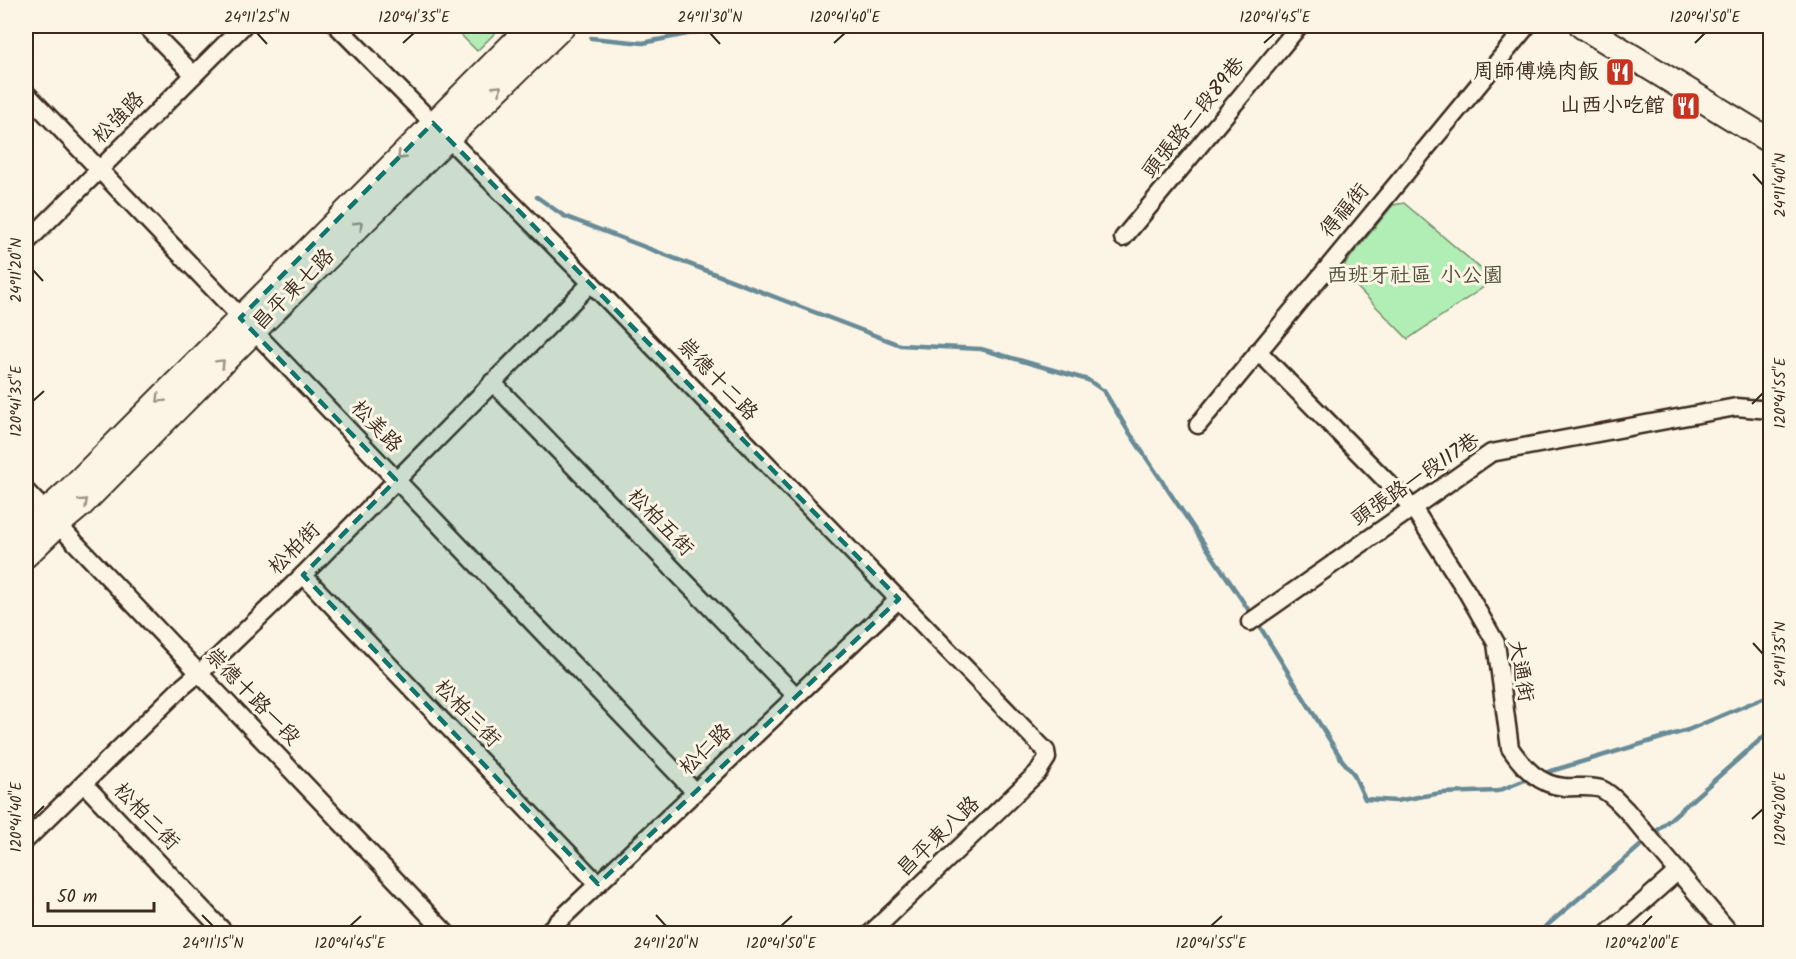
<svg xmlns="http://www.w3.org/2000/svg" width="1796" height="959" font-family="Kalam,'LXGW WenKai TC',sans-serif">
  <rect width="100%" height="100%" fill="#fcf5e5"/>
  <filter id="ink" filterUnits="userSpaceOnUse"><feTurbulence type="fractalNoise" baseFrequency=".0167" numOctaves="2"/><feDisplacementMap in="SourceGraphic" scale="12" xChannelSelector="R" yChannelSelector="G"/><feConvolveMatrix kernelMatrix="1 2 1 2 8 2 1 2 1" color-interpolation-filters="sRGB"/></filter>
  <g filter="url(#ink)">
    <g fill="#b0eeb5" stroke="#768c6a" stroke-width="1.5">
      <path d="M452,26h50l-25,25z"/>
      <path d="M1404,203l90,77 -86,59 -63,-64v-11l48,-59z"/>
    </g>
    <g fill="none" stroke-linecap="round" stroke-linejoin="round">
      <g stroke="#688b97" stroke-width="4.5">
        <path d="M591,38l52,5 83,-17"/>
        <path d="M537,197l27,19 336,129 81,4 107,31 16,11 23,38 125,186"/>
        <path d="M1257,622l85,138 11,13 12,26 31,2 45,-8 57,-2 32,-13"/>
        <path d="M1541,774l147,-44 82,-35"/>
        <path d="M1537,934l95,-81 138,-122"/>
      </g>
      <g stroke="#3b2a1e" stroke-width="21">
        <g id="street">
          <path d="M146,26l48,49"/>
          <path d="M337,26l254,257 455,468 1,7 -9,14 -168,162"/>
          <path d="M26,93l669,699"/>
          <path d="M1123,238l176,-212"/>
          <path d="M26,243l217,-217"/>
          <path d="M1258,351l155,157 54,84 29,51 14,105c13,19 29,37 54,39 12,1 26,-2 37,2 10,4 18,14 25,21l105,124"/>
          <path d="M492,382l304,314"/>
          <path d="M1198,425l329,-399"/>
          <path d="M26,491l421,443"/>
          <path d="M303,575l295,309"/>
          <path d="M1250,622l241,-169 245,-46 34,3"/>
          <path d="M84,784l142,150"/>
          <path d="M26,840l154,-151 38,-32 85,-82 288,-292"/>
          <path d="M545,934l354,-335"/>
          <path d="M1607,934l70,-62"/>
        </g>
      </g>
      <g stroke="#3b2a1e" stroke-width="28">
        <g id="secondary">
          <path d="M1582,26l188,115"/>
          <path d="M26,530l42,-38 463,-466"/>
          <path d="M26,555l31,-30 24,-20c159,-161 319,-322 482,-479"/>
        </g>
      </g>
      <use href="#street" stroke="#fcf5e5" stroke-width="16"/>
      <use href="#secondary" stroke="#fcf5e5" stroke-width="24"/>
    </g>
    <defs><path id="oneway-chevron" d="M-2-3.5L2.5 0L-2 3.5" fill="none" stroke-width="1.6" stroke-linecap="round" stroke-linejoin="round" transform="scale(1.5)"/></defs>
    <g stroke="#9c9082">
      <use href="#oneway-chevron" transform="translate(498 89) rotate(-44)"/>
      <use href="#oneway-chevron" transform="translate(401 156) rotate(135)"/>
      <use href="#oneway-chevron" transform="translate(359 225) rotate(-45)"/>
      <use href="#oneway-chevron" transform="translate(221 363) rotate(-45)"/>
      <use href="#oneway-chevron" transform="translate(160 399) rotate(135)"/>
      <use href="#oneway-chevron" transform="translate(84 502) rotate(-44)"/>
    </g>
  </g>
  <path fill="#0f766e" fill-opacity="0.2" stroke="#0f766e" stroke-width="4.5" stroke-dasharray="12 8" stroke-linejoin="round" d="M433,123l466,476 -301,285 -295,-309 93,-95 -156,-162z"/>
  <path fill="none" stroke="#3b2a1e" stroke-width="2" d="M257,33l10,11M710,33l10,11M403,43l11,-10M834,43l11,-10M1264,43l11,-10M1695,43l10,-10M1753,174l10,11M33,270l10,11M33,401l11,-10M1752,404l11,-11M1753,643l10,11M33,817l11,-11M1752,819l11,-10M202,915l11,11M656,915l10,11M350,926l11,-10M781,926l11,-10M1211,926l11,-10M1642,926l10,-10"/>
  <defs>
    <g id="restaurant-square" transform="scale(1.5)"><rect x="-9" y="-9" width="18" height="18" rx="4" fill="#c8321e" stroke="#fcf5e5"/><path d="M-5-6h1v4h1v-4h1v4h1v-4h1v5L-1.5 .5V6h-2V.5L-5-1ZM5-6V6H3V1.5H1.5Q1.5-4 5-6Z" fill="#fff"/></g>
  </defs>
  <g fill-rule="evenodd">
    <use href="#restaurant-square" x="1620" y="72"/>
    <use href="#restaurant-square" x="1686" y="106"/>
  </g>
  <g text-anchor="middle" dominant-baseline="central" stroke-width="6" stroke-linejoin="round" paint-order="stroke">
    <g font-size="21" fill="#3b2a1e" stroke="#fcf5e5" text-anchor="end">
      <text x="1599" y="72">周師傅燒肉飯</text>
      <text x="1665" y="106">山西小吃館</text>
    </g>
    <g font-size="21" fill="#3b2a1e" stroke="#fcf5e5">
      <text transform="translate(119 118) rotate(-45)">松強路</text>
      <text transform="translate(1194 118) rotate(-51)">頭張路二段89巷</text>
      <text transform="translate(1345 211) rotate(-50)">得福街</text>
      <text transform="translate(294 290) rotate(-45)">昌平東七路</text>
      <text transform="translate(717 380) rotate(46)">崇德十二路</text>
      <text transform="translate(376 427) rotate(46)">松美路</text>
      <text transform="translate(1416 480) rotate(-34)">頭張路一段117巷</text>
      <text transform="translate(660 523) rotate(46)">松柏五街</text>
      <text transform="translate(295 549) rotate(-45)">松柏街</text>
      <text transform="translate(1520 671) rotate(80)">大通街</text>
      <text transform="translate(252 697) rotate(46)">崇德十路一段</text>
      <text transform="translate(467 714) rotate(46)">松柏三街</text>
      <text transform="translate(706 750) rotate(-44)">松仁路</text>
      <text transform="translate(146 817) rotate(46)">松柏二街</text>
      <text transform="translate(939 837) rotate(-44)">昌平東八路</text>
    </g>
    <g font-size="21" fill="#52513c" stroke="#fcf5e5">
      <text x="1415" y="276">西班牙社區 小公園</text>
    </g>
  </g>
  <rect width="1796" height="959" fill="none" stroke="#fcf5e5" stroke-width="66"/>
  <path d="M48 902v9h106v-9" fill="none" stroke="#3b2a1e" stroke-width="3"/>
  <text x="57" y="902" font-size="18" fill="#3b2a1e" stroke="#fcf5e5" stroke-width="4.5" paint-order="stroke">50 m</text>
  <rect x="33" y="33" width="1730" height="893" fill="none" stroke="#3b2a1e" stroke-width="2"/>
  <g font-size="15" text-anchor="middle" fill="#3b2a1e">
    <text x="257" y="22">24°11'25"N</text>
    <text x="414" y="22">120°41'35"E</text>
    <text x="710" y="22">24°11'30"N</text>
    <text x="845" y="22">120°41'40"E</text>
    <text x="1275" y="22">120°41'45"E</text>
    <text x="1705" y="22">120°41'50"E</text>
    <text transform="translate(1780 185) rotate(-90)" y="5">24°11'40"N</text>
    <text transform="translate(16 270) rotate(-90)" y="5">24°11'20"N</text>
    <text transform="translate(1780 393) rotate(-90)" y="5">120°41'55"E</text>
    <text transform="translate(16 401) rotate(-90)" y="5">120°41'35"E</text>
    <text transform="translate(1780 654) rotate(-90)" y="5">24°11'35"N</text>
    <text transform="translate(1780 809) rotate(-90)" y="5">120°42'00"E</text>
    <text transform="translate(16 817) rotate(-90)" y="5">120°41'40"E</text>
    <text x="213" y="948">24°11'15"N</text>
    <text x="350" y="948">120°41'45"E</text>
    <text x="666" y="948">24°11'20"N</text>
    <text x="781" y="948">120°41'50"E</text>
    <text x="1211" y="948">120°41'55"E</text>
    <text x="1642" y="948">120°42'00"E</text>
  </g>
</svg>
